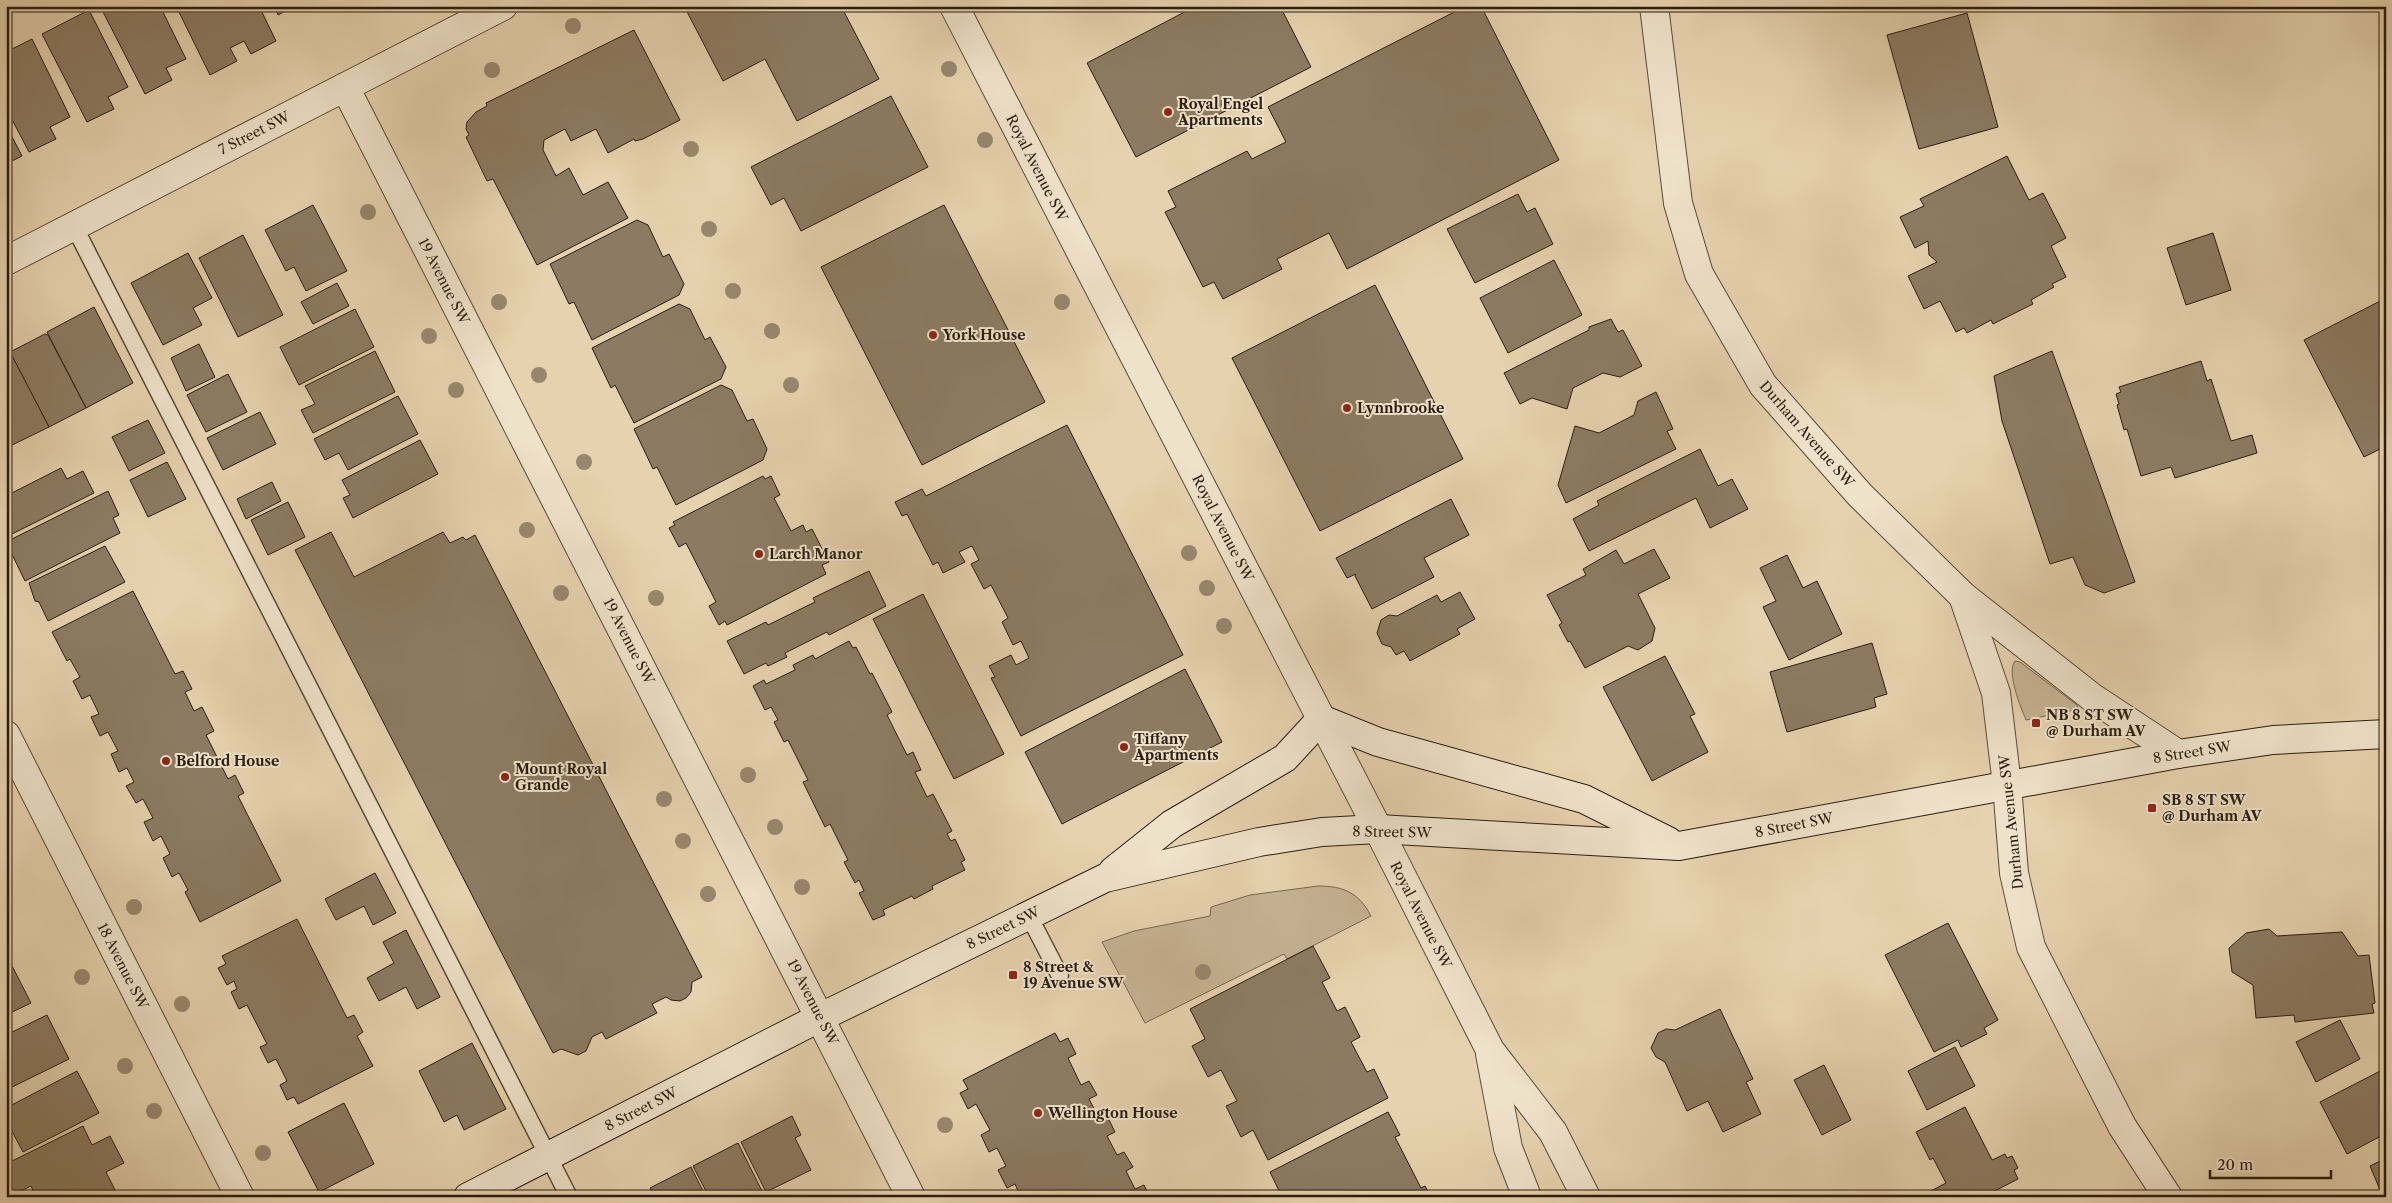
<svg xmlns="http://www.w3.org/2000/svg" width="2392" height="1203" font-family="'Libre Caslon Text',serif">
  <rect width="100%" height="100%" fill="#e6d2ae"/>
  <filter id="stains"><feTurbulence type="fractalNoise" baseFrequency=".004" numOctaves="4"/><feColorMatrix values="0 0 0 0 .2 0 0 0 0 .09 0 0 0 0 .02 0 0 0 .5 -.17"/></filter>
  <radialGradient id="worn" r=".72"><stop offset=".6" stop-color="#630" stop-opacity="0"/><stop offset="1" stop-color="#630" stop-opacity=".3"/></radialGradient>
  <g fill="#c6b393" stroke="#786851">
    <path d="M2015,661l5,1 57,43 2,4 -53,11c-5,-12 -20,-48 -11,-59z"/>
    <path d="M1318,886c26,0 41,7 53,30l-84,43 -3,-5 -139,69 -43,-81 32,-11 76,-15 1,-9 39,-12z"/>
  </g>
  <g fill="#8c7b62" stroke="#2a1d0f">
    <path d="M100,6h60l26,53 -20,9 6,12 -27,14z"/>
    <path d="M176,6h83l17,35 -25,13 -7,-13 -14,7 7,13 -27,14z"/>
    <path d="M274,6h21l-17,9z"/>
    <path d="M684,6h157l38,73 -82,42 -32,-62 -42,22z"/>
    <path d="M1196,6h84l31,61 -175,90 -49,-94z"/>
    <path d="M1466,6h15l78,154 -212,109 -18,-36 -52,26 5,10 -59,30 -9,-17 -11,5 -38,-75 11,-5 -8,-16 79,-40 5,8 34,-17 -18,-35z"/>
    <path d="M89,10l39,77 -20,10 6,12 -27,13 -45,-88z"/>
    <path d="M1967,13l31,114 -79,22 -32,-114z"/>
    <path d="M634,30l46,90 -37,19 -8,2 -1,-2 -26,14 -12,-24 -25,12 -6,-12 -21,11 -1,10 13,26 13,-8 14,27 25,-13 20,36 -91,47 -44,-86 -6,2 -21,-44 3,-2 -3,-6 1,-7 9,-10 11,-6 -1,-3z"/>
    <path d="M32,39l38,78 -20,10 6,12 -27,13 -23,-44v-56z"/>
    <path d="M891,96l37,71 -127,64 -17,-33 -13,7 -20,-38z"/>
    <path d="M6,125l16,31 -16,8z"/>
    <path d="M2007,156l22,44 14,-7 23,45 -15,8 15,31 -14,7 2,3 -23,13 2,4 -40,20 -2,-4 -24,13 -3,-5 -8,4 -16,-31 -16,8 -16,-33 29,-14 -8,-7 -1,-14 -13,7 -15,-31 24,-11 -4,-7z"/>
    <path d="M1518,194l9,18 8,-4 18,36 -78,39 -28,-54z"/>
    <path d="M313,205l34,66 -41,20 -12,-24 -8,4 -21,-41z"/>
    <path d="M944,205l101,197 -123,63 -101,-198z"/>
    <path d="M637,220l11,5 15,32 6,-3 15,30 -5,11 -87,45 -18,-38 -5,2 -19,-40z"/>
    <path d="M2213,233l18,57 -45,15 -19,-57z"/>
    <path d="M243,235l40,80 -45,22 -39,-79z"/>
    <path d="M188,253l24,45 -19,10 9,17 -39,20 -32,-62z"/>
    <path d="M1554,260l28,55 -74,38 -28,-55z"/>
    <path d="M337,283l12,23 -36,18 -12,-22z"/>
    <path d="M1375,285l88,174 -143,72 -88,-173z"/>
    <path d="M2386,298v148l-22,11 -60,-117z"/>
    <path d="M679,304l11,5 15,31 5,-3 16,30 -5,12 -87,44 -19,-38 -4,3 -19,-40z"/>
    <path d="M94,307l39,76 -47,25 -39,-76z"/>
    <path d="M355,309l19,38 -75,38 -19,-38z"/>
    <path d="M1611,319l7,13 5,-2 19,36 -22,11 -17,-4 -30,15 -6,21 -35,-11 -12,6 -16,-31 85,-43v-3z"/>
    <path d="M45,334l3,1 38,73 -37,19 -39,-75z"/>
    <path d="M199,344l16,33 -29,14 -15,-33z"/>
    <path d="M375,351l20,41 -82,41 -12,-23 14,-6 -10,-18z"/>
    <path d="M2052,351l83,231 -31,11 -19,-8 -12,-28 -23,7 -48,-143 -8,-45z"/>
    <path d="M10,352l39,75 -43,21v-94z"/>
    <path d="M2201,361l6,20 4,-2 20,62 21,-6 5,18 -82,25 -4,-11 -30,9 -14,-47 -3,1 -7,-25 2,-1 -3,-10 5,-2 -2,-5z"/>
    <path d="M228,374l19,38 -41,20 -19,-37z"/>
    <path d="M721,385l11,5 15,31 6,-2 14,30 -4,11 -87,45 -19,-38 -4,2 -19,-40z"/>
    <path d="M1656,392l17,37 -6,2 9,18 -110,54 -8,-18 17,-59 24,7 35,-18 4,-14z"/>
    <path d="M398,396l20,38 -70,36 -9,-17 -14,7 -11,-21z"/>
    <path d="M260,412l16,32 -53,26 -16,-32z"/>
    <path d="M148,420l17,33 -36,18 -17,-34z"/>
    <path d="M1067,425l116,230 -162,81 -30,-58 4,-1 -6,-11 22,-11 5,10 13,-7 -8,-17 -8,4 -11,-23 6,-4 -17,-33 -7,4 -13,-25 8,-4 -7,-14 -13,6 6,10 -22,11 -5,-11 -5,3 -26,-51 -5,2 -7,-14 27,-13 4,7z"/>
    <path d="M420,440l18,34 -85,44 -10,-20 7,-3 -8,-15z"/>
    <path d="M1700,449l18,37 14,-7 16,30 -38,19 -14,-30 -107,53 -16,-32 26,-14 -2,-4z"/>
    <path d="M167,462l19,37 -38,18 -18,-37z"/>
    <path d="M61,468l6,11 16,-8 11,22 -88,44v-41z"/>
    <path d="M763,476l2,3 6,-3 9,19 -6,3 17,33 12,-6 3,7 6,-3 17,33 -7,3 4,9 -99,51 -2,-4 -6,4 -10,-19 7,-4 -30,-59 -7,4 -10,-19 6,-3 -2,-3z"/>
    <path d="M272,482l9,19 -35,18 -9,-20z"/>
    <path d="M108,491l11,24 -6,3 7,15 -95,48 -19,-39z"/>
    <path d="M1451,499l18,36 -45,23 10,19 -62,32 -17,-33 1,-2 -9,4 -11,-20z"/>
    <path d="M288,502l17,35 -37,18 -17,-35z"/>
    <path d="M331,532l23,45 89,-45 7,11 13,-6 3,3 9,-5 227,442 -10,5 -1,10 -5,6 -6,3 -9,-1 -5,-3 -14,7 5,9 -51,26 -4,-7 -10,5 -6,14 -8,4 -17,-6 -8,4 -258,-503z"/>
    <path d="M105,546l20,36 -77,39 -9,-19 -4,-1 -6,-18z"/>
    <path d="M1654,549l16,29 -32,16 17,34 -3,13 -14,9 -10,-4 -43,22 -15,-27 -2,1 -9,-17 3,-2 -15,-28 39,-20 -3,-6 33,-19 8,14z"/>
    <path d="M1787,555l16,33 14,-7 25,53 -53,26 -26,-53 13,-6 -16,-33z"/>
    <path d="M869,571l17,35 -57,29 -2,-3 -42,21 2,4 -19,9 -2,-3 -22,11 -17,-33 39,-19 2,3 47,-23 -2,-4z"/>
    <path d="M133,591l42,83 8,-3 9,18 -7,3 9,19 8,-4 12,24 -8,4 22,44 7,-4 9,18 -6,3 43,85 -81,41 -15,-30 3,-2 -9,-17 -7,4 -9,-19 7,-4 -9,-18 -8,5 -9,-19 9,-4 -10,-19 -7,4 -10,-17 8,-4 -7,-14 -8,4 -8,-18 7,-3 -10,-19 -8,4 -9,-19 8,-3 -9,-19 -8,4 -9,-18 7,-4 -10,-18 -3,2 -15,-29z"/>
    <path d="M1460,592l15,27 -18,10 3,5 -50,27 -6,-10 -8,4 -5,-8 -9,-3 -5,-11 4,-13 8,-5 8,1 40,-21 4,7z"/>
    <path d="M923,594l81,160 -50,25 -81,-160z"/>
    <path d="M849,641l4,7 3,-1 14,27 2,-1 20,39 -5,3 20,40 6,-3 8,18 -6,2 12,25 6,-3 19,37 -5,3 4,7 4,-2 10,21 -4,2 4,8 -33,16 1,3 -19,10 -2,-3 -29,14 2,5 -12,5 -14,-27 5,-2 -5,-11 -4,3 -11,-21 4,-2 -18,-36 -5,3 -22,-45 5,-2 -20,-40 -4,2 -10,-20 4,-2 -7,-13 -6,3 -12,-24 11,-6 2,4 29,-14 -2,-5 20,-10 2,4z"/>
    <path d="M1872,643l15,51 -13,4 2,9 -89,25 -17,-60z"/>
    <path d="M1665,656l30,58 -5,2 18,36 -56,29 -49,-94z"/>
    <path d="M1185,669l37,73 -160,82 -37,-72z"/>
    <path d="M375,873l21,40 -23,12 -9,-19 -28,14 -11,-21z"/>
    <path d="M297,919l50,99 7,-3 9,17 -6,4 16,30 -75,38 -4,-7 -7,3 -7,-15 7,-4 -11,-22 -8,4 -8,-16 7,-3 -20,-39 -8,4 -8,-17 6,-3 -3,-8 -7,4 -9,-17 8,-4 -4,-8z"/>
    <path d="M1948,923l50,97 -14,8 3,6 -26,13 -3,-7 -24,12 -49,-97z"/>
    <path d="M2269,929l8,7 65,-4 16,24 11,-1 6,48 -3,1 2,9 -79,9 -1,-7 -38,3 -3,-33 -21,-13 -3,-24 17,-15z"/>
    <path d="M406,930l34,67 -23,12 -11,-22 -27,14 -12,-23 27,-15 -11,-21z"/>
    <path d="M1313,946l17,32 -8,4 15,29 8,-4 15,30 -9,5 16,30 7,-3 14,29 -120,62 -15,-30 -12,7 -15,-31 11,-5 -16,-31 -13,7 -16,-31 13,-7 -15,-30z"/>
    <path d="M6,954l25,49 -25,12z"/>
    <path d="M1720,1009l33,70 -7,3 15,32 -38,18 -15,-31 -21,10 -22,-49 -9,-5 -5,-9 7,-15 8,-4 9,1z"/>
    <path d="M47,1015l22,44 -63,31v-55z"/>
    <path d="M2340,1020l20,39 -44,23 -20,-40z"/>
    <path d="M1055,1033l5,9 8,-4 8,16 -8,4 13,27 8,-4 8,14 -8,4 11,21 7,-4 8,16 -8,4 10,19 7,-3 9,15 -7,4 9,18 9,-4 6,12h-129l-6,-13 -8,4 -9,-18 8,-4 -9,-18 -8,4 -8,-17 9,-5 -14,-26 -8,5 -8,-16 8,-4 -5,-9z"/>
    <path d="M472,1043l34,66 -42,21 -7,-15 -13,7 -25,-51z"/>
    <path d="M1955,1047l20,39 -48,24 -19,-39z"/>
    <path d="M1824,1065l27,55 -29,15 -28,-55z"/>
    <path d="M2386,1068v73l-3,-6 -36,19 -27,-52z"/>
    <path d="M77,1071l22,42 -76,39 -17,-32v-12z"/>
    <path d="M344,1103l30,61 -55,28 -31,-60z"/>
    <path d="M1965,1107l27,53 13,-6 2,4 5,-2 6,12 -4,2 4,9 -35,18h-54l-2,-4 19,-10 -13,-25 -3,2 -14,-28z"/>
    <path d="M1388,1112l12,23 -5,2 26,51 4,-2 6,11h-149l-12,-25z"/>
    <path d="M792,1116l9,19 -6,3 16,32 -45,22 -25,-50z"/>
    <path d="M83,1126l9,19 18,-9 14,27 -18,9 10,20 -9,5h-71l-5,-11 -22,11 -3,-6v-27z"/>
    <path d="M738,1143l27,54h-56l-16,-31z"/>
    <path d="M2386,1158v39h-3l-13,-31z"/>
    <path d="M691,1167l15,30h-51l-5,-9z"/>
    <path d="M648,1191l3,6h-15z"/>
  </g>
  <g fill="none" stroke-linecap="round" stroke-linejoin="round">
    <g stroke="#594a37" stroke-width="19">
      <g id="lane">
        <path d="M74,226l495,971"/>
        <path d="M1029,916l31,60"/>
      </g>
    </g>
    <g stroke="#594a37" stroke-width="30">
      <g id="street">
        <path d="M954,6l424,823 112,221 63,82 33,65"/>
        <path d="M1654,6l24,197 21,71 64,111 97,110 103,101 33,97 11,92 7,88 17,74 91,179 46,71"/>
        <path d="M345,87l566,1110"/>
        <path d="M6,261l497,-255"/>
        <path d="M1963,596l130,102 85,56"/>
        <path d="M6,735l234,462"/>
        <path d="M1490,1054l18,94 19,49"/>
      </g>
    </g>
    <g stroke="#2a1d0f" stroke-width="30">
      <g id="secondary">
        <path d="M1113,871l59,-47 113,-66 36,-39 57,23 206,57 84,42"/>
        <path d="M468,1197l353,-180 284,-139 154,-36 63,-10 56,-3 301,17 499,-92 95,-14 113,-6"/>
      </g>
    </g>
    <use href="#lane" stroke="#efe2ca" stroke-width="16"/>
    <use href="#street" stroke="#efe2ca" stroke-width="28"/>
    <use href="#secondary" stroke="#efe2ca" stroke-width="28"/>
  </g>
  <g fill="#98876d">
    <circle cx="573" cy="26" r="8"/>
    <circle cx="949" cy="69" r="8"/>
    <circle cx="492" cy="70" r="8"/>
    <circle cx="985" cy="140" r="8"/>
    <circle cx="691" cy="149" r="8"/>
    <circle cx="368" cy="212" r="8"/>
    <circle cx="709" cy="229" r="8"/>
    <circle cx="733" cy="291" r="8"/>
    <circle cx="499" cy="302" r="8"/>
    <circle cx="1062" cy="302" r="8"/>
    <circle cx="772" cy="331" r="8"/>
    <circle cx="429" cy="336" r="8"/>
    <circle cx="539" cy="375" r="8"/>
    <circle cx="791" cy="385" r="8"/>
    <circle cx="456" cy="390" r="8"/>
    <circle cx="584" cy="462" r="8"/>
    <circle cx="527" cy="530" r="8"/>
    <circle cx="1189" cy="553" r="8"/>
    <circle cx="1207" cy="588" r="8"/>
    <circle cx="561" cy="593" r="8"/>
    <circle cx="656" cy="598" r="8"/>
    <circle cx="1224" cy="626" r="8"/>
    <circle cx="748" cy="775" r="8"/>
    <circle cx="664" cy="799" r="8"/>
    <circle cx="775" cy="827" r="8"/>
    <circle cx="683" cy="841" r="8"/>
    <circle cx="802" cy="887" r="8"/>
    <circle cx="708" cy="894" r="8"/>
    <circle cx="134" cy="907" r="8"/>
    <circle cx="1203" cy="972" r="8"/>
    <circle cx="82" cy="977" r="8"/>
    <circle cx="182" cy="1004" r="8"/>
    <circle cx="125" cy="1066" r="8"/>
    <circle cx="154" cy="1111" r="8"/>
    <circle cx="945" cy="1125" r="8"/>
    <circle cx="263" cy="1153" r="8"/>
  </g>
  <g fill="#8f2418" stroke="#efe2ca" stroke-width="2">
    <circle cx="1168" cy="112" r="5"/>
    <circle cx="933" cy="335" r="5"/>
    <circle cx="1347" cy="408" r="5"/>
    <circle cx="759" cy="554" r="5"/>
    <rect x="2031" y="718" width="10" height="10" rx="2.5"/>
    <circle cx="1124" cy="747" r="5"/>
    <circle cx="166" cy="761" r="5"/>
    <circle cx="505" cy="777" r="5"/>
    <rect x="2147" y="803" width="10" height="10" rx="2.5"/>
    <rect x="1008" y="970" width="10" height="10" rx="2.5"/>
    <circle cx="1038" cy="1113" r="5"/>
  </g>
  <g text-anchor="middle" dominant-baseline="central" stroke-width="4" stroke-linejoin="round" paint-order="stroke">
    <g font-size="14" font-weight="bold" fill="#2a1d0f" stroke="#efe2ca" text-anchor="start">
      <text x="1178" y="104">Royal Engel<tspan x="1178" dy="16">Apartments</tspan></text>
      <text x="943" y="335">York House</text>
      <text x="1357" y="408">Lynnbrooke</text>
      <text x="769" y="554">Larch Manor</text>
      <text x="2046" y="715">NB 8 ST SW<tspan x="2046" dy="16">@ Durham AV</tspan></text>
      <text x="1134" y="739">Tiffany<tspan x="1134" dy="16">Apartments</tspan></text>
      <text x="176" y="761">Belford House</text>
      <text x="515" y="769">Mount Royal<tspan x="515" dy="16">Grande</tspan></text>
      <text x="2162" y="800">SB 8 ST SW<tspan x="2162" dy="16">@ Durham AV</tspan></text>
      <text x="1023" y="967">8 Street &amp;<tspan x="1023" dy="16">19 Avenue SW</tspan></text>
      <text x="1048" y="1113">Wellington House</text>
    </g>
    <g font-size="14" fill="#2a1d0f" stroke="#efe2ca">
      <text transform="translate(254 133) rotate(-27)">7 Street SW</text>
      <text transform="translate(1037 168) rotate(63)">Royal Avenue SW</text>
      <text transform="translate(444 281) rotate(63)">19 Avenue SW</text>
      <text transform="translate(1807 434) rotate(49)">Durham Avenue SW</text>
      <text transform="translate(1223 528) rotate(63)">Royal Avenue SW</text>
      <text transform="translate(629 641) rotate(63)">19 Avenue SW</text>
      <text transform="translate(2192 752) rotate(-9)">8 Street SW</text>
      <text transform="translate(2011 822) rotate(-96)">Durham Avenue SW</text>
      <text transform="translate(1794 825) rotate(-11)">8 Street SW</text>
      <text transform="translate(1392 832) rotate(1)">8 Street SW</text>
      <text transform="translate(1421 915) rotate(63)">Royal Avenue SW</text>
      <text transform="translate(1003 928) rotate(-26)">8 Street SW</text>
      <text transform="translate(123 966) rotate(63)">18 Avenue SW</text>
      <text transform="translate(813 1002) rotate(63)">19 Avenue SW</text>
      <text transform="translate(641 1109) rotate(-27)">8 Street SW</text>
    </g>
  </g>
  <rect width="2392" height="1203" fill="none" stroke="#e6d2ae" stroke-width="25"/>
  <rect x="8" y="8" width="2377" height="1188" fill="none" stroke="#2a1d0f" stroke-width="2.5"/>
  <rect x="12" y="12" width="2367" height="1178" fill="none" stroke="#2a1d0f"/>
  <path d="M2210 1170v8h121v-8" fill="none" stroke="#2a1d0f" stroke-width="2.5"/>
  <text x="2217" y="1170" font-size="15" fill="#2a1d0f" stroke="#efe2ca" stroke-width="4" paint-order="stroke">20 m</text>
  <rect width="100%" height="100%" filter="url(#stains)"/>
  <rect width="100%" height="100%" fill="url(#worn)"/>
</svg>
